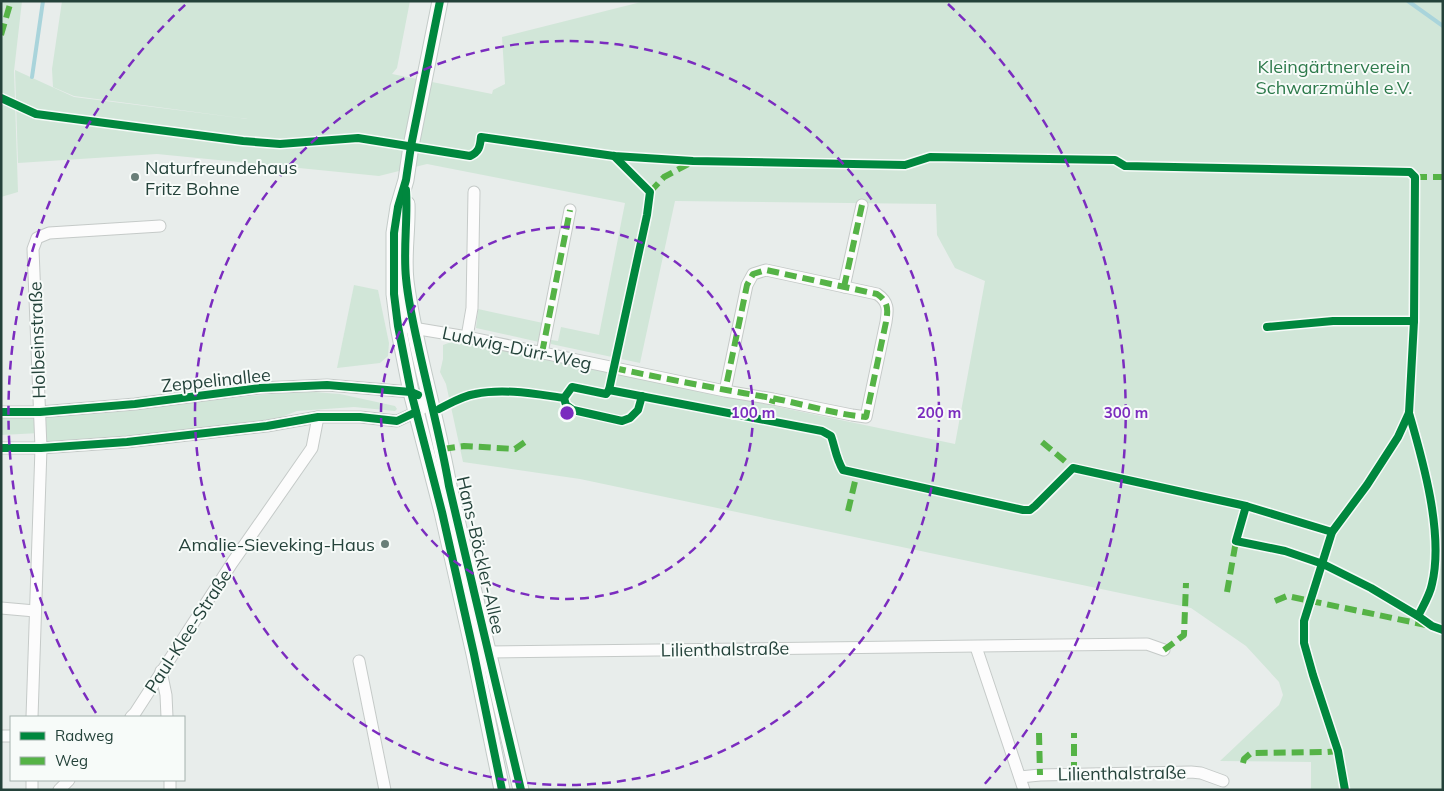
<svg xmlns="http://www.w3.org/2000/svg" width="1444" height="791" font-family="Mulish,sans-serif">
  <rect width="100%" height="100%" fill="#e8edeb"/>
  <g fill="#d1e6d8">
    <path d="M1,1h21l-8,70 4,121 -17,5z"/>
    <path d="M62,1h348l-13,67 -5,6 100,20 1,-4 12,-6 -3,-47 143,-36h798v789h-132v-28l-91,-1 59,-56 4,-10 -4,-13 -33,-36 -55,-38 -611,-129 -117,-17 -17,-78 -6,-12 3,-13v-14l11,-4h11l490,103 30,-163 -30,-13 -18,-33 -1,-31 -261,-3 -35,162 -89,-19v-4l7,1 3,-14 38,8 26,-132 -198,-39 -48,12 -222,-22 -139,9 -3,-93 59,27 174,22 -174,-23 -21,-9 -1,-18z"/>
    <path d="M354,285l24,5 11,53 -1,13 -8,7 -43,5z"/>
    <path d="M478,309l65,14 -4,19 -63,-14z"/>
    <path d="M302,391l38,3 55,12 2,3 -2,2 -41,-4 -57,4 -31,12 -226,24v-14l-39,2v-19l30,2z"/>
  </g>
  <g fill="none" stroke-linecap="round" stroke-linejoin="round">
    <g stroke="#a9d4db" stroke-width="4">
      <path d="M1408,1l35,25"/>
      <path d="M32,77l11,-76"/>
    </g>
    <g stroke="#c5cac8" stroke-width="13">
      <g id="street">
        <path d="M844,287l18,-82"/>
        <path d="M407,327l60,10 258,54 48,8 79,16 14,2 20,-95c2,-12 3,-20 -9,-28l-111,-24 -13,4 -6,11 -22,106"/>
        <path d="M467,337l5,-29 2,-116"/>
        <path d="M542,353l28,-143"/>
        <path d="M1,412h39l95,-8 125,-16 67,-3 84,7 20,11 -15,9 -19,9 -37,-4h-42l-51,9 -140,16 -86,6h-40"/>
        <path d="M1,608l34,3"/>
        <path d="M976,647l48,143"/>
        <path d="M480,653l8,-1 659,-8 17,6"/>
        <path d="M359,661l26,129"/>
        <path d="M161,671l5,24 1,22"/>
        <path d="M32,717l9,-269 -8,-199 4,-11 12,-5 111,-7"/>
        <path d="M131,717l4,-4 97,-150 80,-115 6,-31"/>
        <path d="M1,736h10"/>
        <path d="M1020,777l20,-2 151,-3 10,1 22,8"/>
        <path d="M170,780v10"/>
        <path d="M32,790v-10"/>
        <path d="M59,790l10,-10"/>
      </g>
    </g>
    <g stroke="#c3cbc8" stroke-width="17">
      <g id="secondary">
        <path d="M440,1l-29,145 -5,34 -8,27 -4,26v61l4,32 13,66 31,120 32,142 28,136"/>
        <path d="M407,204c1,26 -4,51 -1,77 9,69 31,136 43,205l72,304"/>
      </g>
    </g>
    <use href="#street" stroke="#fcfcfc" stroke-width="11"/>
    <use href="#secondary" stroke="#fcfcfc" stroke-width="15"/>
    <g stroke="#55b346" stroke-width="6" stroke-dasharray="12 6" stroke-linecap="butt">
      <path d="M1,35l10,-34"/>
      <path d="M1415,177h28"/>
      <path d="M650,192l14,-15 28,-15"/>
      <path d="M844,287l18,-82"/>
      <path d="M542,353l28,-143"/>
      <path d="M614,368c52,11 105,21 158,30 31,6 62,16 94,19l20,-95c2,-12 3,-20 -9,-28l-111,-24 -13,4 -6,11 -22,106"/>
      <path d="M767,421l6,-22"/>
      <path d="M1042,442l31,26"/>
      <path d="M443,449l21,-3 51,3 10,-7"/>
      <path d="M848,511l9,-38"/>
      <path d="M1227,592l9,-51"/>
      <path d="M1275,601l12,-5 139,29"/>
      <path d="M1164,650l20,-15 2,-52"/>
      <path d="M1039,733l1,42"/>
      <path d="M1243,763l1,-4 7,-6 76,-1 11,-1"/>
      <path d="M1074,774v-41"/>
    </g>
    <g stroke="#f7fbf9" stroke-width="11">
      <g id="cycleway">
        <path d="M440,1l-29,145 -5,34 -8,27 -4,26v61l4,32 13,66 31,120 32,142 28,136"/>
        <path d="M1,98l35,16 207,27 37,3 78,-6 112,18c9,-4 10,-9 11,-19l133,19 79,5 212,4 25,-8 185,3 10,6 285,6 5,5 -1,144 -5,92 -11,24 -31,48 -35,47 -28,89v22l9,32 25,76 7,39"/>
        <path d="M406,190c2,29 -3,59 0,88 2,22 7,45 12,67 10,47 23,94 31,141l72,304"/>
        <path d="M1267,327l66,-6h81"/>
        <path d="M609,390l213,41 9,5c4,11 5,23 12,34l180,40h7l5,-4 38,-38 173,38 86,26"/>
        <path d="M564,398l2,7 7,5 49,11 8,-3 8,-8 4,-14"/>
        <path d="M439,409c12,-6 23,-13 36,-15 29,-6 60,0 89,4l8,-11 34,7 3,-4 38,-175 3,-23 -36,-36"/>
        <path d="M1,412h39l95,-8 125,-16 67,-3 84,7 7,3"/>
        <path d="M1409,413c14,48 35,121 23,171 -2,11 -9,22 -14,32"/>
        <path d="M1,448h40l86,-6 140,-16 51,-9h42l37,4 19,-9"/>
        <path d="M1246,506l-10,35 49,10 38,13 48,24 47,28 14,10 11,4"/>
      </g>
    </g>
    <use href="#cycleway" stroke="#00873e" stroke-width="8"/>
  </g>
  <g fill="none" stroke="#7b2cbf" stroke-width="2.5" stroke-dasharray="9 6">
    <circle cx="567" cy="413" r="186"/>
    <circle cx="567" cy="413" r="372"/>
    <path d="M96 713A559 559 0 0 1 186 4M948 4A559 559 0 0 1 982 787"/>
  </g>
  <g fill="#697e78" stroke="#f7fbf9" stroke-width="2">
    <circle cx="135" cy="177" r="5"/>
    <circle cx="385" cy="544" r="5"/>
  </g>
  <g text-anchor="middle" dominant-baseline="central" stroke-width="4" stroke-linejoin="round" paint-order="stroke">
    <g font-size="18" fill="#2d7a4b" stroke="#f7fbf9">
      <text x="1334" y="66">Kleingärtnerverein<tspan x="1334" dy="21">Schwarzmühle e.V.</tspan></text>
    </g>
    <g font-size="18" fill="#24423a" stroke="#f7fbf9" text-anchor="start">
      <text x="145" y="167">Naturfreundehaus<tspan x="145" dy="21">Fritz Bohne</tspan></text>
      <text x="375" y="544" text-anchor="end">Amalie-Sieveking-Haus</text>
    </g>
    <g font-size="18" fill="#24423a" stroke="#f7fbf9">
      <text transform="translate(37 340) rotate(-92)">Holbeinstraße</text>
      <text transform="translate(517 348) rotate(12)">Ludwig-Dürr-Weg</text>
      <text transform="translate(216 380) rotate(-6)">Zeppelinallee</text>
      <text transform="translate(481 555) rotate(77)">Hans-Böckler-Allee</text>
      <text transform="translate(188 631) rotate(-57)">Paul-Klee-Straße</text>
      <text transform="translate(725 649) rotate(-1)">Lilienthalstraße</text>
      <text transform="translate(1122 773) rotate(-1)">Lilienthalstraße</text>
    </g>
  </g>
  <circle cx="567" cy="413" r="8" fill="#7b2cbf" stroke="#f7fbf9" stroke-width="2.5"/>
  <g font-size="15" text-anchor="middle" font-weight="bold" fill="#7b2cbf" stroke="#f7fbf9" stroke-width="4" stroke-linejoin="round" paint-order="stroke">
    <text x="753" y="418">100 m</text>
    <text x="939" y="418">200 m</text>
    <text x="1126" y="418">300 m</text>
  </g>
  <rect width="1444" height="791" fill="none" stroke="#24423a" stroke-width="5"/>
  <rect x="10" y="716" width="175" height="65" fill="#f7fbf9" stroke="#a3b1ad"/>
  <rect x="20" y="732" width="25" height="8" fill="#00873e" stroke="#a3b1ad"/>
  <text x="55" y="741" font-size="15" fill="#24423a">Radweg</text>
  <rect x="20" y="757" width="25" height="8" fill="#55b346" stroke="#a3b1ad"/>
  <text x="55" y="766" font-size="15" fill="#24423a">Weg</text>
</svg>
